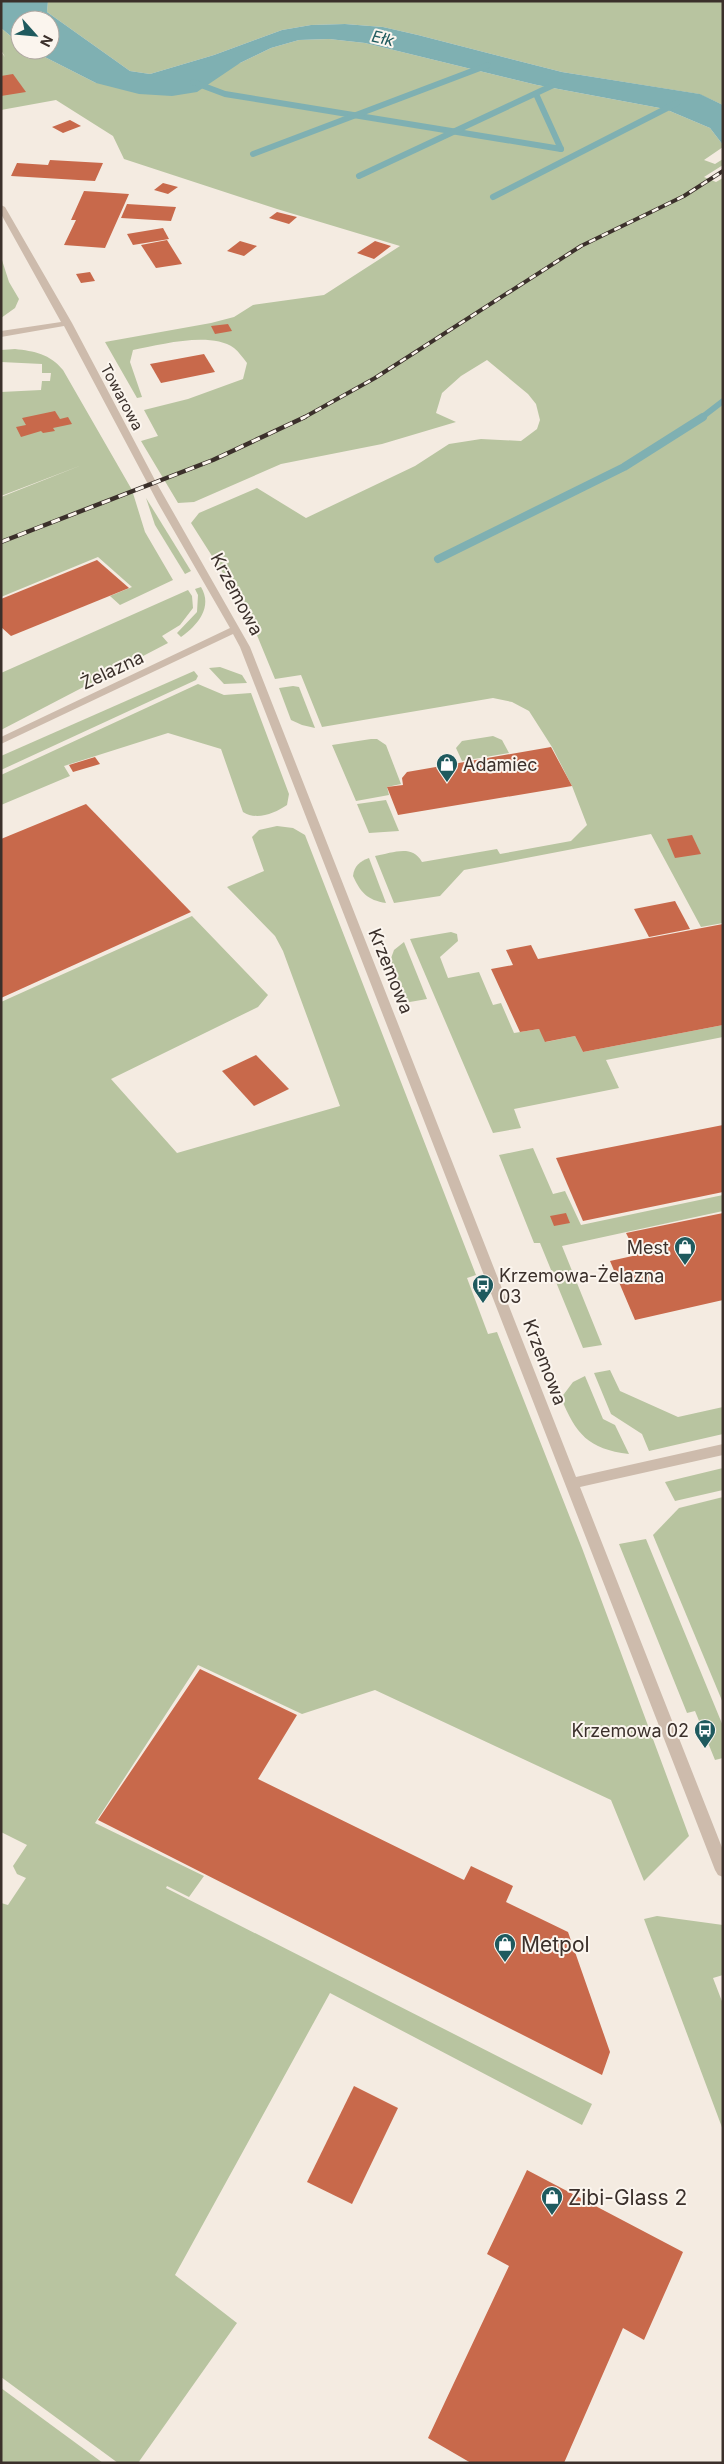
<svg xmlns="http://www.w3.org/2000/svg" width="724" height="2464" font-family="Inter,sans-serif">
  <rect width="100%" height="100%" fill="#f4ebe1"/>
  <g fill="#b8c4a0">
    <path d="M48,1h675v104l-24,-11 -137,-22 -144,-37 -35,-8 -38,-3 -34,1 -29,5 -68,25 -64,19 -20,-3 -83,-59z"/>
    <path d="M1,28l19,16v6h11l65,33 144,-20 31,-15 28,-8 30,-1 36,4 172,42 128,24 45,19 13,17v2l-19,13 11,4 8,-5v6l-19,12 12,5 7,-4v745l-22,4 -50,-93 -187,36 -24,26 -46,7 -19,-47c18,-3 37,-12 47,6l75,-13 3,5 71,-13 16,-16 -15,-39 -20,-39 -23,-36 -17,-9 -19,-4 -171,29 -21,-52 -26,4 -28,-68 -56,-88 8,-10 58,-25 49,30 109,-52 34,-22 32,-5 40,2 16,-12 3,-9 -4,-16 -8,-10 -41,-34 -26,16 -19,17 -6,20 20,9 -74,22 -101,20 -87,38 -16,1 -37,-62 17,-5 -14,-26 44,-11 55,-20 4,-16c-4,-5 -8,-11 -13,-15 -24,-17 -74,-3 -101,2l-3,12 12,35 -5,1 -32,-56 106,-19 23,-6 19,-12 71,-10 76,-49 -123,-37 -153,-50 -11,-23 -57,-36 -55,10v-58l4,5 -4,-7z"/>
    <path d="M1,257l8,25 10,17 -4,9 -14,10z"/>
    <path d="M15,349c19,2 35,5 48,21l69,120 13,42 28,48 -53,25 -10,-9 22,-9 -34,-30 -97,40v-100l81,-32 -81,31v-104l40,-2 1,-9h8l1,-8h-9v-9l-41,-2v-12z"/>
    <path d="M146,498l45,73 -6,3 -30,-49z"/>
    <path d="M201,587c12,20 -3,38 -20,50l-4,-4 20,-21 1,-17 -3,-6z"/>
    <path d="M188,590l4,6 1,12 -13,17 -18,11 6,7 -167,87v-57z"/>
    <path d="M220,667l22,8 5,8 -23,1 -15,-16z"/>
    <path d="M194,671l4,5 -2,4 -195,90v-14z"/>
    <path d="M198,684l26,11 27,-2 38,101 -2,11c-12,8 -30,16 -44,7l-22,-63 -53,-16 -104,33 6,10 -69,29v-30z"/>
    <path d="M293,686l6,1 16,41 -13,-3 -11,-5 -12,-32z"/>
    <path d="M493,736l9,4 7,13 -47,8 -6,-13 6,-7z"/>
    <path d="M371,739h6l9,6 15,39 -14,3 2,8 -33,6 -24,-56z"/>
    <path d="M386,800l13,31 -30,2 -12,-29z"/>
    <path d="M277,826l16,2 12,7 171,440 -9,3 21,56 9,-2 85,216 107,288 -45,45 -33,-81 -236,-110 -73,24 -104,-49 -103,158 109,53 -15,21 -22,-11 -1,2 426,216 -10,21 -252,-132 -155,282 62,48 -99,140h-20l-117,-86v-474l7,2 18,-27 -9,-4 -4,-8 14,-21 -26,-13v-830l191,-86 76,79 -10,12 -147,72 66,74 163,-47 -57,-155 -8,-15 -48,-49 37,-16 -12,-34 7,-7z"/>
    <path d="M369,858l17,45c-19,-3 -25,-10 -33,-27 1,-10 7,-15 16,-18z"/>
    <path d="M451,932l6,2 1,7 -18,16 8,21 31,-6 14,33 8,-2 13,30 25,-4 7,13 29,-6 8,16 140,-27v12l-117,23 13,28 -105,21 7,19 -28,5 -83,-194z"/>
    <path d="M404,942l23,57 -23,4 -15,-39 5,-14z"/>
    <path d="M533,1148l20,46 12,-3 16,34 142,-30v16l-161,35 40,99 -19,3 -43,-105h-6l-35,-88z"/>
    <path d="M610,1370l10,21 58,26 45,-10v27l-74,17 -7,-17 -31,-20 -17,-41z"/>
    <path d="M585,1376l18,43 12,6 14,29c-41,-5 -53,-20 -68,-56l12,-16z"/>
    <path d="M723,1468v22l-48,11 -10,-19z"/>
    <path d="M723,1497v206l-70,-168 26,-27z"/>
    <path d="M646,1539l77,187v32l-8,2 -20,-49 -8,2 -68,-169z"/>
    <path d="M657,1916l66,9v50l-10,3 10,26v126l-79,-211z"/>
    <path d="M1,2388l102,75h-102z"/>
  </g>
  <path fill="#7fb0b2" d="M1,1h47l-1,11 83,59 20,3 64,-19 68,-25 29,-5 34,-1 38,3 35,8 144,37 138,22 23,11v40l-13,-17 -45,-19 -128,-24 -172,-42 -36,-4 -30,1 -28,8 -31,15 -43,29 -25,4 -33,-2 -43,-11 -65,-33h19v-30h-30l-1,23 -18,-15z"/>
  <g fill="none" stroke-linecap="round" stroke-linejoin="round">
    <g stroke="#7fb0b2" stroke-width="6">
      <path d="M193,82l32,12 336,55"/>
      <path d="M536,94l25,55"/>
      <path d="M253,154l235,-89"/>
      <path d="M359,176l203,-95"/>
      <path d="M493,197l184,-94"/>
      <path d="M701,418l22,-17"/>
    </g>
    <path stroke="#7fb0b2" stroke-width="8" d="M438,559l186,-92 79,-50"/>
  </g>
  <g fill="#c8694b">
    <path d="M13,74l13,18 -25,4v-20z"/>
    <path d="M70,120l11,6 -18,7 -11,-6z"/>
    <path d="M50,160l53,3 -8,18 -84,-5 6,-13 31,2z"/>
    <path d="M163,183l15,4 -10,7 -14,-4z"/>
    <path d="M84,191l45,3 -24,54 -41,-3 12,-25h-5z"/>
    <path d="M127,204l49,3 -5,14 -50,-3z"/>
    <path d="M277,212l20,5 -8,7 -20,-6z"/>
    <path d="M163,228l6,11 -36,6 -6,-11z"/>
    <path d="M167,240l15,24 -26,4 -15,-23z"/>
    <path d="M240,241l17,5 -13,10 -17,-5z"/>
    <path d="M375,241l16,5 -17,13 -17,-6z"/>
    <path d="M90,272l5,9 -14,2 -5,-9z"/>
    <path d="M228,324l4,7 -17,3 -4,-8z"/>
    <path d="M204,354l11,18 -54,11 -11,-19z"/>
    <path d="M55,411l5,8 8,-2 4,7 -19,4 2,3 -12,2 -2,-2 -20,6 -5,-10 10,-2 -4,-7z"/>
    <path d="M97,560l32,28 -118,48 -10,-9v-28z"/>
    <path d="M551,747l21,39 -174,29 -11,-28 16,-2 -1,-7 5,-6z"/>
    <path d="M95,757l5,7 -27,8 -4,-7z"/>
    <path d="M86,804l105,108 -190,86v-159z"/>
    <path d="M692,835l9,19 -26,4 -8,-19z"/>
    <path d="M675,901l15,28 -41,8 -15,-28z"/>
    <path d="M723,924v101l-140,27 -8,-16 -30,6 -6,-13 -19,3 -29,-63 22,-4 -7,-15 25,-5 7,14z"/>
    <path d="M256,1055l33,34 -35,17 -32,-35z"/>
    <path d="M723,1125v67l-140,29 -27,-63z"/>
    <path d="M566,1213l4,10 -16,3 -4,-10z"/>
    <path d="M723,1213v87l-88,20 -25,-59 27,-6 -11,-22z"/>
    <path d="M200,1669l97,46 -39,64 206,101 7,-14 42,20 -7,16 62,30 42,120 -8,23 -504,-255z"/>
    <path d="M354,2086l44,22 -46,96 -45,-22z"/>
    <path d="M527,2170l156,82 -39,88 -21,-12 -59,135h-93l-43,-25 81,-172 -22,-12z"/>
  </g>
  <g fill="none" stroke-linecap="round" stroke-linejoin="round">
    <path fill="#cdbbac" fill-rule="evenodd" d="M1,205l4,2 67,116 84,159 94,165 326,830 147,-33v11l-143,32 143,363v27l-5,-2 -3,-5 -475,-1223 -7,-13 -232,110v-7l229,-109 -72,-125 -94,-177 -63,11v-6l60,-9 -60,-108z"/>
    <g stroke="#3b302b" stroke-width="4">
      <path id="rail-far1" d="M303,418l72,-40 206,-132 103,-50 39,-25"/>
    </g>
    <g stroke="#3b302b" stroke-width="4.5">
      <path id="rail" d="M1,542l212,-82 92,-43"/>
    </g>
    <use href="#rail-far1" stroke="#fbf5ee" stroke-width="2.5" stroke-dasharray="7" stroke-linecap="butt"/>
    <use href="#rail" stroke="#fbf5ee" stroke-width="3" stroke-dasharray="9" stroke-linecap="butt"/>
  </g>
  <defs>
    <g id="shop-pin" transform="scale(1.125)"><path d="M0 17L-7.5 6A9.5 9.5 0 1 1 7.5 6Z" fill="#1f5a5e" stroke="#fbf5ee"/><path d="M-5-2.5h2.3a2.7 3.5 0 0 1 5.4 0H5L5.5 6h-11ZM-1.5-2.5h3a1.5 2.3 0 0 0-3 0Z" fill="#fff"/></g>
    <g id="bus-pin" transform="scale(1.125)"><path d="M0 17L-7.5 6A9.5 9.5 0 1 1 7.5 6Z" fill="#1f5a5e" stroke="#fbf5ee"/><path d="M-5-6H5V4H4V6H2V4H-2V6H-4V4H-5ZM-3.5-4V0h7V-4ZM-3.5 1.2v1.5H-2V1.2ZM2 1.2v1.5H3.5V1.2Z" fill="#fff"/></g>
  </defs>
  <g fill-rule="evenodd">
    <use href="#shop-pin" x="447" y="764"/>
    <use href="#shop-pin" x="685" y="1247"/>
    <use href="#bus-pin" x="483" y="1285"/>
    <use href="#bus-pin" x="705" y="1730"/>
    <use href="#shop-pin" x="505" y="1944"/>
    <use href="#shop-pin" x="552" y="2197"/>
  </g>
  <g text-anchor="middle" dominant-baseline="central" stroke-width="4" stroke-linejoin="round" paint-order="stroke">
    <g font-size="15" fill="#3b302b" stroke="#fbf5ee">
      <text transform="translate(122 397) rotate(62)">Towarowa</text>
    </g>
    <g font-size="16" font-style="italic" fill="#1f5a5e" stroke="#fbf5ee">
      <text transform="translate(383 38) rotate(13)">Ełk</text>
    </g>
    <g font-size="18" fill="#3b302b" stroke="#fbf5ee">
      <text transform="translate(237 594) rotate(62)">Krzemowa</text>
      <text transform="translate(112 670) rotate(-25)">Żelazna</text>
      <text transform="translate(391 971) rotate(68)">Krzemowa</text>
      <text transform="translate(545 1362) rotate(69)">Krzemowa</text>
    </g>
    <g font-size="18" fill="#3b302b" stroke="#fbf5ee" text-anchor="start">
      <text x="463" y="764">Adamiec</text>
      <text x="669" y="1247" text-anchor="end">Mest</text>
      <text x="499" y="1275">Krzemowa-Żelazna<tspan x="499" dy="21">03</tspan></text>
      <text x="689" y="1730" text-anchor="end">Krzemowa 02</text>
    </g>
    <g font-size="21" fill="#3b302b" stroke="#fbf5ee" text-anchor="start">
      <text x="521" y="1944">Metpol</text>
      <text x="568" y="2197">Zibi-Glass 2</text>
    </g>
  </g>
  <rect width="724" height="2464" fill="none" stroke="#3b302b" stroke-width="5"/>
  <g transform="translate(35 35) rotate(117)"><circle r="24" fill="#fbf5ee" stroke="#aea6a0"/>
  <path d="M0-4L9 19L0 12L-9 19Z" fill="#1f5a5e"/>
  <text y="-8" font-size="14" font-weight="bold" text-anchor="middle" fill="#3b302b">N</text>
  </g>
</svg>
